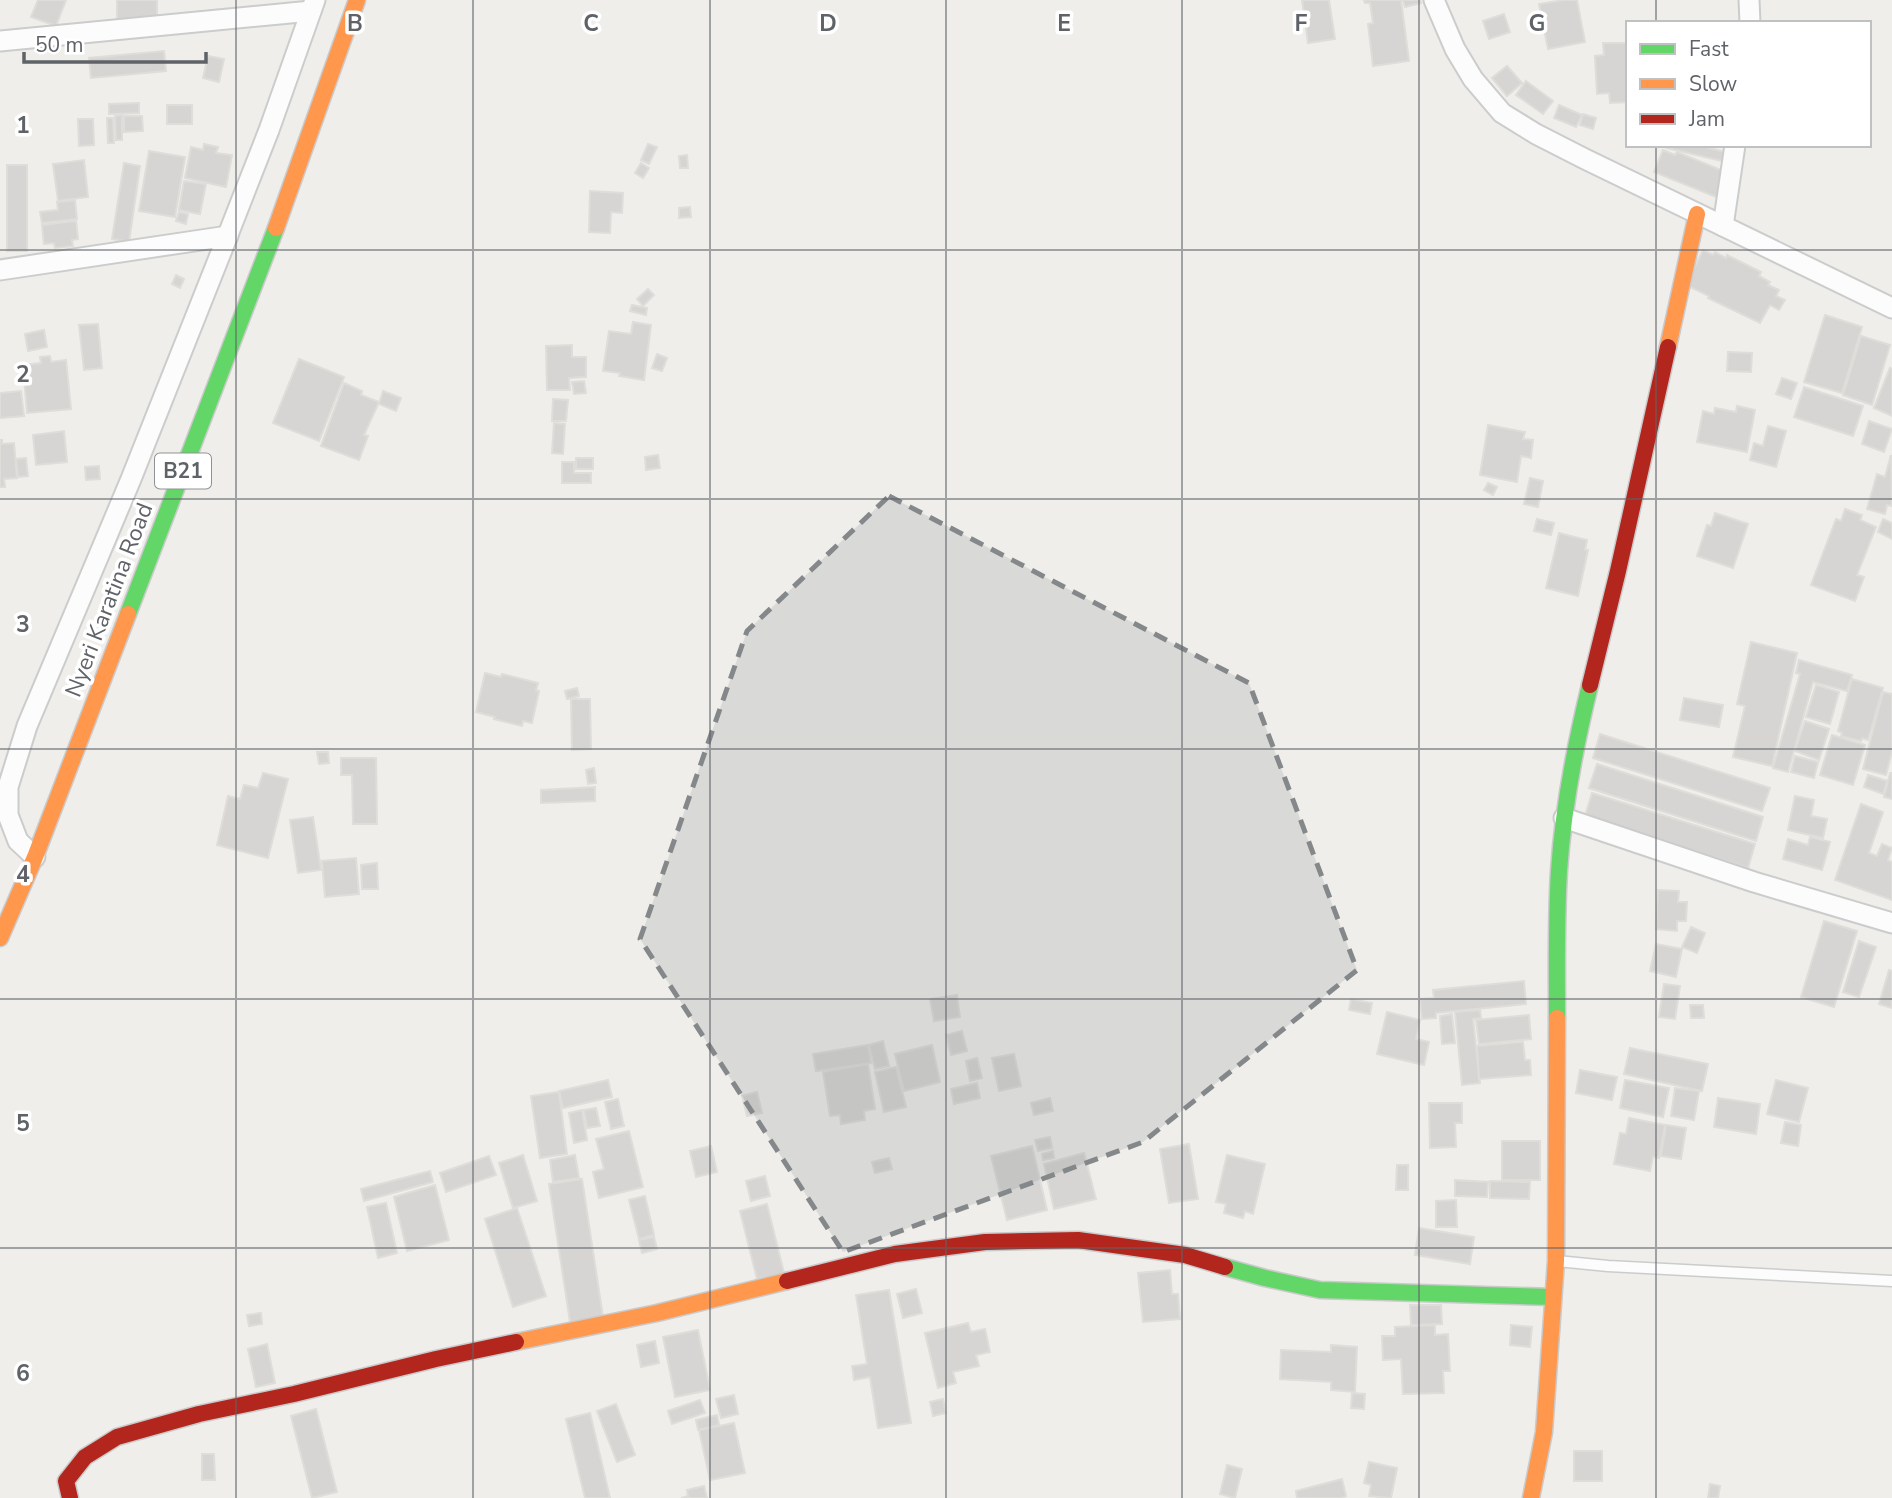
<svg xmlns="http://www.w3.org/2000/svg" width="1892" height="1498" font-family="'Nunito Sans',sans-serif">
  <rect width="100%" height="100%" fill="#efeeea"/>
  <g fill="#d6d5d3" stroke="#deddd9" stroke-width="2">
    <path d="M38,0h28l-10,26 -25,-9z"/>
    <path d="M117,0h40v23l-40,-1z"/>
    <path d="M1302,0h27l6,39 -27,4z"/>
    <path d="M1364,0h37l8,61 -36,5 -5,-42 5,-1 -3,-20h-5z"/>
    <path d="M1403,0h17l1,3 -16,4z"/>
    <path d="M1564,0h13l8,42 -37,7 -9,-45z"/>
    <path d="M1504,14l6,18 -21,7 -6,-18z"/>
    <path d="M1603,43h25v59l-18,1 -1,-10 -12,1 -2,-38 9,-1z"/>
    <path d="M164,51l2,20 -75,7 -2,-20z"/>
    <path d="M208,56l16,3 -5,23 -16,-4z"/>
    <path d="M1507,66l15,17 -15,13 -15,-18z"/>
    <path d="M1526,81l27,20 -10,13 -27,-19z"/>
    <path d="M139,103v10l-30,1v-10z"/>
    <rect x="167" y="105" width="25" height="19"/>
    <path d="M1559,105l23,10 -6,12 -22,-9z"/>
    <path d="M1583,114l13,4 -3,11 -13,-4z"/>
    <path d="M122,115v25h-6l-1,-24z"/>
    <path d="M124,116h18l1,15 -19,1z"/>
    <path d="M107,118h6l1,25h-6z"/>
    <path d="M78,119h15l1,26 -15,1z"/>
    <path d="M204,144l14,3 -2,6 16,2 -6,32 -41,-9 6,-31 12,3z"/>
    <path d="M648,144l9,3 -8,17 -8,-4z"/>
    <path d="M1668,145h30l27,7 -3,9 -55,-13z"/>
    <path d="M1663,150l12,5 2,-3 49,20 -10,25 -62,-25z"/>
    <path d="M149,151l36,6 -10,60 -36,-6z"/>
    <path d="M687,155l1,13h-8l-1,-12z"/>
    <path d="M84,160l4,37 -30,4 -5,-37z"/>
    <path d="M124,163l16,3 -11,76 -17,-3z"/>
    <path d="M641,163l8,5 -6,10 -8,-5z"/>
    <rect x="7" y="165" width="20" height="86"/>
    <path d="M184,181l22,3 -6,30 -21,-4z"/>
    <path d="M590,191l33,2 -1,20 -11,-1 -1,21 -21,-1z"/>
    <path d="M75,200l2,19 -35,4 -2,-11 18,-2 -1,-8z"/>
    <path d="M690,207l1,10 -12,1v-10z"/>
    <path d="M179,212l9,2 -2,10 -10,-3z"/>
    <path d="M76,221l2,18 -6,1 1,6 -18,2 -1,-5 -10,1 -2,-19z"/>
    <path d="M1703,250l10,5 2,-3 11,6 1,-3 34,17 -2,4 11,6 -2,3 11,5 -3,6 9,4 -6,10 -9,-5 -10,18 -52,-25 1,-2 -23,-11z"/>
    <path d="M176,275l8,4 -4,9 -8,-4z"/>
    <path d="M648,289l6,6 -11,11 -6,-7z"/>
    <path d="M632,305l15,3 -1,7 -16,-4z"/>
    <path d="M1825,315l37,12 -20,66 -38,-11z"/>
    <path d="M633,322l18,3 -7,55 -25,-4 1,-3 -17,-2 6,-40 22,3z"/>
    <path d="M98,324l4,44 -18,2 -5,-45z"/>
    <path d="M44,330l3,17 -19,4 -3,-17z"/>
    <path d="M1861,336l29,9 -18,60 -29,-10z"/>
    <path d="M572,345v12h14v20l-17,1 1,12h-23l-1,-44z"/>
    <path d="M1728,352l24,1 -1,19 -24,-1z"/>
    <path d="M657,354l10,4 -5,13 -10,-3z"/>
    <path d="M50,356l1,6 15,-2 5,49 -44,4 -4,-48 18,-2 -1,-6z"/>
    <path d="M299,359l45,18 -25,64 -46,-18z"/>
    <path d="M1890,368l2,1v47l-18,-8z"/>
    <path d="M1782,378l15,5 -6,16 -15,-5z"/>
    <path d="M584,381l2,12 -12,1 -2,-12z"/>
    <path d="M344,383l18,8 -1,4 18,7 -15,33 4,1 -9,24 -38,-14z"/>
    <path d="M1804,387l59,19 -10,30 -59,-19z"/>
    <path d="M21,391l3,25 -24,2v-25z"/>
    <path d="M383,391l18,7 -5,13 -17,-7z"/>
    <path d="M553,399l15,1 -2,21h-14z"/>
    <path d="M1737,406l18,4 -8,42 -50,-10 6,-31 11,3 1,-6 21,4z"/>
    <path d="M1869,421l23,8 -8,23 -22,-8z"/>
    <path d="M554,423l11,1 -2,30 -11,-1z"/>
    <path d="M1488,425l37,7 -2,7 10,1 -2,18 -10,-2 -4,26 -37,-7z"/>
    <path d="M1768,426l18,5 -10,36 -26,-7 4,-17 9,3z"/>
    <path d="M64,431l3,31 -31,3 -3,-30z"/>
    <path d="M0,440h2v4l12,-1 3,35 -13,1 1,8h-5z"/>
    <path d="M658,455l2,13 -14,2 -1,-13z"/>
    <path d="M1891,455l1,51 -5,-1 -2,9 -18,-5 10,-35 8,3z"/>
    <path d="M26,458l2,18 -10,1 -2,-18z"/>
    <rect x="576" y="458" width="17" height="11"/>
    <path d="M562,462h12v11h17v10h-29z"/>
    <path d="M99,466l1,13 -14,1 -1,-13z"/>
    <path d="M1530,478l13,3 -5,26 -14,-3z"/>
    <path d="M1488,483l9,4 -4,8 -9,-5z"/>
    <path d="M1845,509l17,6 -2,5 16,7 -19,48 7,2 -9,24 -44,-16 25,-66 5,2z"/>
    <path d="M1715,513l33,11 -15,44 -36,-12 10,-31 4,1z"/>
    <path d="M1537,519l17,4 -3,12 -17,-4z"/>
    <path d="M1883,519l9,4v16l-14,-7z"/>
    <path d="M1559,533l28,7 -2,10h3l-10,46 -32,-8z"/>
    <path d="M1751,642l46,11 -25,113 -39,-9 12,-51 -8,-2z"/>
    <path d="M1799,660l53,15 -5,16 -34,-9 -25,90 -15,-4 27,-94 -4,-1z"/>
    <path d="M485,673l16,4 1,-3 36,9 -2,7 3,1 -7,32 -9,-2 -1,5 -28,-7 1,-2 -19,-5z"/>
    <path d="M1852,679l31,9 -15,52 -6,-2 -1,3 -20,-5 1,-3 -4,-2z"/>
    <path d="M1816,685l23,7 -9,32 -24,-7z"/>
    <path d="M577,688l2,8 -12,3 -2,-8z"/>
    <path d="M1883,692l9,2v58l-6,23 -23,-6z"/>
    <path d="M1684,698l39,7 -4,22 -39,-7z"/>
    <path d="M571,699h19l1,50 -19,1z"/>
    <path d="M1805,721l24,8 -10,31 -24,-9z"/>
    <path d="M1600,734l170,54 -8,23 -169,-53z"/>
    <path d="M1832,735l33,10 -12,40 -33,-10z"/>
    <path d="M317,752h11l1,11 -10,1z"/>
    <path d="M1795,756l23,6 -4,16 -23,-6z"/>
    <path d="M341,758h35l1,66h-24l-1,-49h-11z"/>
    <path d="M1597,764l166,53 -7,24 -167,-53z"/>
    <path d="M594,768l2,15 -8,1 -2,-14z"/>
    <path d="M263,773l25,6 -20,79 -51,-13 11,-49 12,3 4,-14 14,3z"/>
    <path d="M1890,773h2v26l-8,-2z"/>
    <path d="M1868,775l19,6 -4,13 -19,-7z"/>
    <path d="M595,787v14l-54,2v-13z"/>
    <path d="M1592,793l163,51 -7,24 -163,-52z"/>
    <path d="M1795,796l19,4 -3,16 16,3 -4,19 -35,-8z"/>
    <path d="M1861,804l22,8 -14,41 8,3 5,-12 10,4 -4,12 4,2v38l-57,-20z"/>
    <path d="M313,817l8,53 -23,3 -8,-53z"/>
    <path d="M1810,837l20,5 -8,28 -39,-11 5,-20 20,6z"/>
    <path d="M356,858l3,36 -34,3 -3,-36z"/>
    <path d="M377,863l1,26h-16l-1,-24z"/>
    <path d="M1658,890l21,1 -1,11h9l-1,19h-9v10l-21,-2z"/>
    <path d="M1824,921l33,10 -23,76 -33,-10z"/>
    <path d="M1691,927l14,6 -8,20 -15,-6z"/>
    <path d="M1859,941l17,6 -17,50 -16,-5z"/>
    <path d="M1656,944l26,5 -6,28 -26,-6z"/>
    <path d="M1889,970l3,1v37l-13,-4z"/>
    <path d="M1524,981l2,23 -90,9v5l-14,1 -2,-20 14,-1 -1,-8z"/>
    <path d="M1664,984l16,2 -5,33 -16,-2z"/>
    <path d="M957,995l3,22 -26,4 -4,-22z"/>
    <path d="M1351,999l21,4 -2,11 -21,-4z"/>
    <path d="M1690,1005h13l1,13h-13z"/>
    <path d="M1480,1010l1,8 -8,1 7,64 -18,2 -7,-73z"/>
    <path d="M1387,1012l33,8 -4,19 13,3 -5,23 -47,-11z"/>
    <path d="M1452,1014l3,29 -13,1 -2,-28z"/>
    <path d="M1529,1015l2,24 -52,5 -3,-24z"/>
    <path d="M962,1031l5,20 -16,4 -5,-20z"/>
    <path d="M883,1041l6,25 -14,3 -6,-24z"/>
    <path d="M1523,1042l2,18h5l1,15 -52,4 -2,-33z"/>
    <path d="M868,1045l3,18 -55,8 -3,-17z"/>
    <path d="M932,1045l8,37 -36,9 -9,-37z"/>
    <path d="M1630,1048l78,16 -6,27 -78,-17z"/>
    <path d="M1014,1054l7,32 -22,5 -7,-33z"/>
    <path d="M977,1058l5,20 -12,3 -4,-20z"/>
    <path d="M868,1064l7,45 -11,2 1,9 -24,4 -1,-9 -10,1 -7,-44z"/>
    <path d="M896,1067l10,40 -22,5 -9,-40z"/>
    <path d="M1580,1070l37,7 -5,23 -36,-7z"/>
    <path d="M608,1080l4,17 -49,11 -4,-17z"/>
    <path d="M1625,1080l44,8 -6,29 -43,-9z"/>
    <path d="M1776,1080l32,8 -9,34 -32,-8z"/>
    <path d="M977,1083l3,15 -26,6 -3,-15z"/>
    <path d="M1675,1088l24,3 -5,29 -23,-4z"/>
    <path d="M559,1092l8,62 -27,4 -9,-62z"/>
    <path d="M757,1092l5,21 -15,3 -5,-20z"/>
    <path d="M1050,1098l3,13 -19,4 -3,-12z"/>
    <path d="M1718,1098l42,6 -4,30 -42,-7z"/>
    <path d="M618,1099l6,27 -13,3 -6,-27z"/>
    <path d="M1429,1103h33v20h-7l1,24 -26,1z"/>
    <path d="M596,1108l4,18 -13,2 -3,-18z"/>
    <path d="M582,1110l5,30 -13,3 -5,-30z"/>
    <path d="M1629,1118l36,7 -6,33 -6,-1 -3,14 -36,-7 6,-31 6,1z"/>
    <path d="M1785,1122l16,3 -3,21 -17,-3z"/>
    <path d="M1666,1125l20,3 -5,31 -20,-3z"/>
    <path d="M629,1131l14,56 -44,11 -6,-26 11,-3 -8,-30z"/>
    <path d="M1050,1137l2,11 -14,3 -3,-11z"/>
    <rect x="1502" y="1141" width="38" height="39"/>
    <path d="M1189,1144l9,55 -29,4 -9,-54z"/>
    <path d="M711,1146l6,26 -21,5 -6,-26z"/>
    <path d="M1032,1146l15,64 -40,10 -16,-64z"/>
    <path d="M1053,1151l1,7 -11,2 -1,-6z"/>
    <path d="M1084,1153l12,46 -42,10 -10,-45z"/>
    <path d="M523,1155l14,46 -24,7 -14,-45z"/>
    <path d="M575,1155l4,23 -26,4 -3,-22z"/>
    <path d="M1227,1155l38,9 -12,50 -8,-3 -2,7 -19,-5 2,-9 -10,-2z"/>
    <path d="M489,1156l7,19 -50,17 -6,-19z"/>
    <path d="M889,1158l3,11 -17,4 -3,-11z"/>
    <path d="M1397,1165h11v25h-12z"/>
    <path d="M430,1171l3,11 -69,19 -3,-12z"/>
    <path d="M765,1176l5,20 -19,5 -5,-20z"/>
    <path d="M582,1179l21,138 -33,5 -21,-138z"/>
    <path d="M1455,1180l33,2 -1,15 -32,-1z"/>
    <path d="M1490,1181l40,1 -1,17 -39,-1z"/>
    <path d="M435,1185l14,55 -42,11 -13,-54z"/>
    <path d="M645,1196l9,39 -15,4 -10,-39z"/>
    <path d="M1456,1200l1,27h-21v-26z"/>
    <path d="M386,1203l11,50 -19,5 -11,-51z"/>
    <path d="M767,1204l17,69 -27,6 -17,-68z"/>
    <path d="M517,1208l29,88 -33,11 -28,-88z"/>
    <path d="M1419,1228l55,9 -4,27 -55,-9z"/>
    <path d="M654,1237l3,12 -15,4 -3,-13z"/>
    <path d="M1170,1270l2,24h6l2,25 -37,3 -5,-49z"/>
    <path d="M916,1289l6,24 -19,5 -6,-24z"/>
    <path d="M889,1290l22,133 -33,5 -8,-51 -16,3 -2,-14 15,-2 -11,-69z"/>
    <path d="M1410,1305h31l1,19 -31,1z"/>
    <path d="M261,1313l1,11 -13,2 -2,-11z"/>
    <path d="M968,1323l3,9 14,-3 5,23 -14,3 3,11 -26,6 3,11 -18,5 -13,-55z"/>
    <path d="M1435,1325v10l13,-1 2,37h-7l1,22 -41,1 -2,-35 -18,1 -1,-24h13v-9z"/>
    <path d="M1511,1325l21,2 -2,20 -20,-2z"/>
    <path d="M698,1330l12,60 -35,7 -12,-60z"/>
    <path d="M655,1341l4,22 -18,4 -4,-22z"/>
    <path d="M267,1344l8,39 -19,4 -8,-38z"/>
    <path d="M1331,1345l26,2 -2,45 -24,-2v-8l-51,-3 1,-29 50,2z"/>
    <path d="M1352,1393l13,1 -1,15 -13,-1z"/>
    <path d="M734,1395l4,19 -17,4 -5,-19z"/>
    <path d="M943,1399l3,14 -13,3 -3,-14z"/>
    <path d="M700,1400l5,13 -33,11 -4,-13z"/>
    <path d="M616,1404l19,51 -18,7 -20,-51z"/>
    <path d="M316,1409l21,83 -25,6 -21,-82z"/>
    <path d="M590,1413l20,85h-25l-19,-79z"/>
    <path d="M717,1415l2,10 -21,5 -2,-10z"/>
    <path d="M734,1423l11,50 -35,7 -11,-50z"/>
    <rect x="1574" y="1451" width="28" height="30"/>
    <path d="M202,1454h12l1,26h-13z"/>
    <path d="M1369,1462l28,6 -6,30 -22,-2 2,-11 -7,-2z"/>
    <path d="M1227,1465l15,4 -7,29 -15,-4z"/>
    <path d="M1342,1479l4,17 -4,2h-45l-1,-7z"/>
    <path d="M1710,1484l10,2 -2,12h-10z"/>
    <path d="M704,1486l3,12h-26l7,-2 -1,-6z"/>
  </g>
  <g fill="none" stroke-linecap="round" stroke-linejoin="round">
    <g stroke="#cbcccc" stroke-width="13">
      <path id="lane" d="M1557,1261l51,5 284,15"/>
    </g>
    <g stroke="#cbcccc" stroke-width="23">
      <g id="street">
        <path d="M1434,0l21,49 18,30 29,34 34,21 49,25 307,149"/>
        <path d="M1749,0l1,23"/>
        <path d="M0,41l311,-30"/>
        <path d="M1723,226l12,-81"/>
        <path d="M0,270l228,-34"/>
        <path d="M1564,818l190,64 138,41"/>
        <path d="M35,857l-17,-16 -10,-26v-28l19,-61 104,-247 91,-229 47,-120 46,-130"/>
      </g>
    </g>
    <g stroke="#cacacb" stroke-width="19">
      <g id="fast">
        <path d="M128,614l148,-386"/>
        <path d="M1557,1018c0,-49 -1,-98 2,-147 4,-62 16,-125 31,-186"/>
        <path d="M1225,1267l40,11 55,12 233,7"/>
      </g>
    </g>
    <g stroke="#cacacb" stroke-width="19">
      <g id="slow">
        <path d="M276,228l81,-228"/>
        <path d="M1668,347l29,-133"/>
        <path d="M0,938l35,-81 93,-243"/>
        <path d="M516,1342l141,-29 130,-32"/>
        <path d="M1531,1498l13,-66 12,-171 1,-243"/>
      </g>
    </g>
    <g stroke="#cacacb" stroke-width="19">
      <g id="jam">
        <path d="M1590,685l28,-114 50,-224"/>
        <path d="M787,1281l108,-27 90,-12 93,-2 107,15 40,12"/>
        <path d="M70,1498l-4,-17 19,-24 32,-20 82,-23 95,-20 142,-35 80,-17"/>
      </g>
    </g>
    <use href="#lane" stroke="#fdfcfc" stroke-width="10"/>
    <use href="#street" stroke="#fdfcfc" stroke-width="19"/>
    <use href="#fast" stroke="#63d668" stroke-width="16"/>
    <use href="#slow" stroke="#ff974d" stroke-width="16"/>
    <use href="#jam" stroke="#b3261e" stroke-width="16"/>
  </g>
  <path fill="#84888a" fill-opacity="0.2" stroke="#84888a" stroke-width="5" stroke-dasharray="14 9" stroke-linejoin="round" d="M889,496l360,187 108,287 -214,172 -300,110 -203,-313 107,-308z"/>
  <path fill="none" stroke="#5f6368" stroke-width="2" stroke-opacity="0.55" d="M236,0v1498M473,0v1498M710,0v1498M946,0v1498M1182,0v1498M1419,0v1498M1656,0v23M1656,145v1353M0,250h1892M0,499h1892M0,749h1892M0,999h1892M0,1248h1892"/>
  <g text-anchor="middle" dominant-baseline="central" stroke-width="7" stroke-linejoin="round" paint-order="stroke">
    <rect fill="#fff" stroke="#8f9295" stroke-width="2" x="155" y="453.5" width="56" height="35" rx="5"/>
    <g font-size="21" font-weight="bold" fill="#5f6368">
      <text x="183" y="471">B21</text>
    </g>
    <g font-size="23" fill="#5f6368" stroke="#fff">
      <text transform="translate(109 600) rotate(-69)">Nyeri Karatina Road</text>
    </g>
  </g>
  <g font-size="23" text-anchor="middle" font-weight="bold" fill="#5f6368" stroke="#fff" stroke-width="7" stroke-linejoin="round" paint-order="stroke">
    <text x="355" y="31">B</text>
    <text x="591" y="31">C</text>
    <text x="828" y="31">D</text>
    <text x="1064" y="31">E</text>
    <text x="1301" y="31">F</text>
    <text x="1537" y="31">G</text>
    <text x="23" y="133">1</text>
    <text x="23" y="382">2</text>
    <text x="23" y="632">3</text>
    <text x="23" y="882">4</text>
    <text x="23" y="1131">5</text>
    <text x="23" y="1381">6</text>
  </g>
  <rect x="1626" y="21" width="245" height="126" fill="#ffffff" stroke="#bfc1c3" stroke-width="2"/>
  <rect x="1640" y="44" width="35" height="10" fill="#63d668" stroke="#bfc1c3" stroke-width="2"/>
  <text x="1689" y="56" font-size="21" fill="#5f6368">Fast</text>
  <rect x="1640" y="79" width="35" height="10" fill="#ff974d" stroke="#bfc1c3" stroke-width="2"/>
  <text x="1689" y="91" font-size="21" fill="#5f6368">Slow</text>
  <rect x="1640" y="114" width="35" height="10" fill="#b3261e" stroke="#bfc1c3" stroke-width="2"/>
  <text x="1689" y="126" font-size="21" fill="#5f6368">Jam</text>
  <path d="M24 52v10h182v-10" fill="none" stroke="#5f6368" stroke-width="3.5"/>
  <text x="35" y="52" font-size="21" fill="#5f6368" stroke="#ffffff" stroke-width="5" paint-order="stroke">50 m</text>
</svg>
